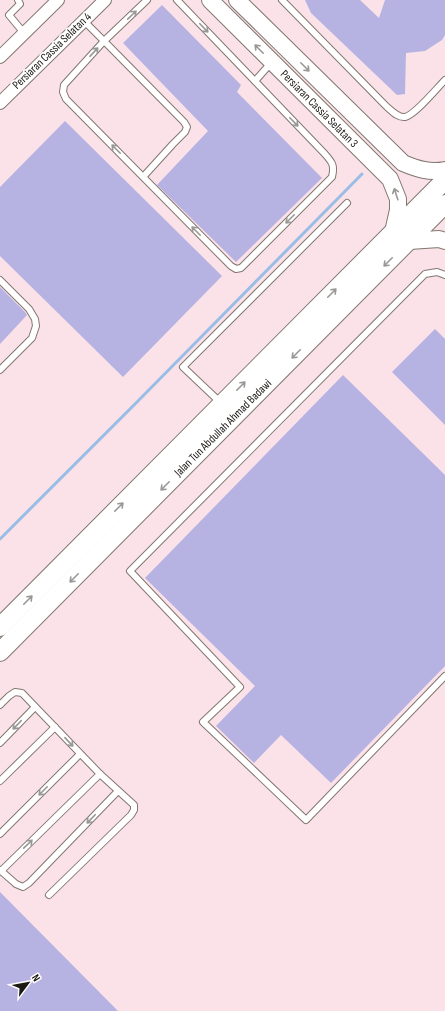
<svg xmlns="http://www.w3.org/2000/svg" width="445" height="1011" font-family="'Sofia Sans Condensed',sans-serif">
  <rect width="100%" height="100%" fill="#fbf1e7"/>
  <rect fill="#fbe1e8" x="0" y="0" width="445" height="1011"/>
  <g fill="none" stroke-linecap="round" stroke-linejoin="round">
    <path stroke="#9abde5" stroke-width="3" d="M0,539l136,-136 226,-229"/>
  </g>
  <g fill="#b6b3e3">
    <path d="M305,0h55l19,18 6,-18h60v35l-3,5 -17,11 -19,2 -1,41 -8,1 -86,-82z"/>
    <path d="M162,5l79,80 -4,7 85,86 -86,84 -79,-77 51,-54 -85,-88z"/>
    <path d="M65,121l157,155 -99,101 -123,-121v-69z"/>
    <path d="M0,287l25,25 2,3 -27,29z"/>
    <path d="M435,329l10,10v86l-53,-53z"/>
    <path d="M343,375l102,100v191l-114,117 -50,-48 -27,28 -38,-37 39,-40 -110,-108z"/>
    <path d="M0,892l118,119h-118z"/>
  </g>
  <g fill="none" stroke-linecap="round" stroke-linejoin="round">
    <g stroke="#81786f" stroke-width="8">
      <g id="lane">
        <path d="M18,0l2,4 -11,11 15,18"/>
        <path d="M282,0l104,106c6,5 12,12 19,11 10,-2 32,-29 40,-37"/>
        <path d="M84,21l20,20 43,-41"/>
        <path d="M255,81l16,-18"/>
        <path d="M143,177l30,-33 12,-12 2,-5 -3,-5 -80,-81 -40,44 -1,7 3,7 165,167 5,3 5,-1 91,-91c3,-12 0,-15 -8,-24l-147,-153"/>
        <path d="M445,275l-8,-3 -12,2 -295,297 110,116 -37,35 103,98 139,-144"/>
        <path d="M0,280l29,29 6,10 1,7 -4,12 -32,32"/>
        <path d="M221,403l-38,-36 164,-164"/>
        <path d="M0,705l9,-9 6,-4 7,1 78,81 34,31v5l-3,5 -82,80"/>
        <path d="M0,743l35,-36"/>
        <path d="M0,781l55,-54"/>
        <path d="M0,834l80,-80"/>
        <path d="M0,870l16,14 7,3 6,-4 89,-92"/>
        <path d="M1,871l99,-97"/>
      </g>
    </g>
    <g stroke="#81786f" stroke-width="14">
      <g id="street">
        <path d="M0,57l58,-57"/>
        <path d="M0,103l105,-103"/>
      </g>
    </g>
    <g stroke="#81786f" stroke-width="18">
      <g id="secondary">
        <path d="M210,0l180,179 8,20v11l-5,22"/>
        <path d="M237,0l166,163c14,6 27,10 42,7"/>
        <path d="M409,241l30,-2 6,2"/>
      </g>
    </g>
    <g stroke="#81786f" stroke-width="20">
      <g id="primary">
        <path d="M0,627l445,-447"/>
        <path d="M0,652l445,-448"/>
      </g>
    </g>
    <use href="#lane" stroke="#fff" stroke-width="6"/>
    <use href="#street" stroke="#fff" stroke-width="12"/>
    <use href="#secondary" stroke="#fff" stroke-width="16"/>
    <use href="#primary" stroke="#fff" stroke-width="18"/>
  </g>
  <defs><path id="oneway-shaft" d="M-6 0H5M1.5-3L5.5 0L1.5 3" fill="none" stroke-width="1.6" stroke-linecap="round" stroke-linejoin="round"/></defs>
  <g stroke="#999896">
    <use href="#oneway-shaft" transform="translate(132 15) rotate(-44)"/>
    <use href="#oneway-shaft" transform="translate(204 28) rotate(46)"/>
    <use href="#oneway-shaft" transform="translate(259 49) rotate(-135)"/>
    <use href="#oneway-shaft" transform="translate(94 52) rotate(-47)"/>
    <use href="#oneway-shaft" transform="translate(305 67) rotate(45)"/>
    <use href="#oneway-shaft" transform="translate(294 122) rotate(46)"/>
    <use href="#oneway-shaft" transform="translate(116 149) rotate(-135)"/>
    <use href="#oneway-shaft" transform="translate(396 194) rotate(-108)"/>
    <use href="#oneway-shaft" transform="translate(290 219) rotate(135)"/>
    <use href="#oneway-shaft" transform="translate(196 231) rotate(-135)"/>
    <use href="#oneway-shaft" transform="translate(388 262) rotate(135)"/>
    <use href="#oneway-shaft" transform="translate(332 293) rotate(-45)"/>
    <use href="#oneway-shaft" transform="translate(296 354) rotate(135)"/>
    <use href="#oneway-shaft" transform="translate(241 386) rotate(-45)"/>
    <use href="#oneway-shaft" transform="translate(165 486) rotate(135)"/>
    <use href="#oneway-shaft" transform="translate(119 507) rotate(-45)"/>
    <use href="#oneway-shaft" transform="translate(74 578) rotate(135)"/>
    <use href="#oneway-shaft" transform="translate(28 600) rotate(-45)"/>
    <use href="#oneway-shaft" transform="translate(17 725) rotate(134)"/>
    <use href="#oneway-shaft" transform="translate(69 742) rotate(47)"/>
    <use href="#oneway-shaft" transform="translate(43 791) rotate(135)"/>
    <use href="#oneway-shaft" transform="translate(91 819) rotate(134)"/>
    <use href="#oneway-shaft" transform="translate(28 844) rotate(-44)"/>
  </g>
  <g text-anchor="middle" dominant-baseline="central" stroke-width="3.5" stroke-linejoin="round" paint-order="stroke">
    <g font-size="12" fill="#1c1915" stroke="#fff">
      <text transform="translate(52 51) rotate(-44)">Persiaran Cassia Selatan 4</text>
      <text transform="translate(319 109) rotate(45)">Persiaran Cassia Selatan 3</text>
      <text transform="translate(223 428) rotate(-45)">Jalan Tun Abdullah Ahmad Badawi</text>
    </g>
  </g>
  <g transform="translate(28 983) rotate(58)" stroke="#ffffff" stroke-width="3" paint-order="stroke">
  <path d="M0-3L7 15L0 10L-7 15Z" fill="#1c1915"/>
  <text y="-6" font-size="11" font-weight="bold" text-anchor="middle" fill="#1c1915">N</text>
  </g>
</svg>
